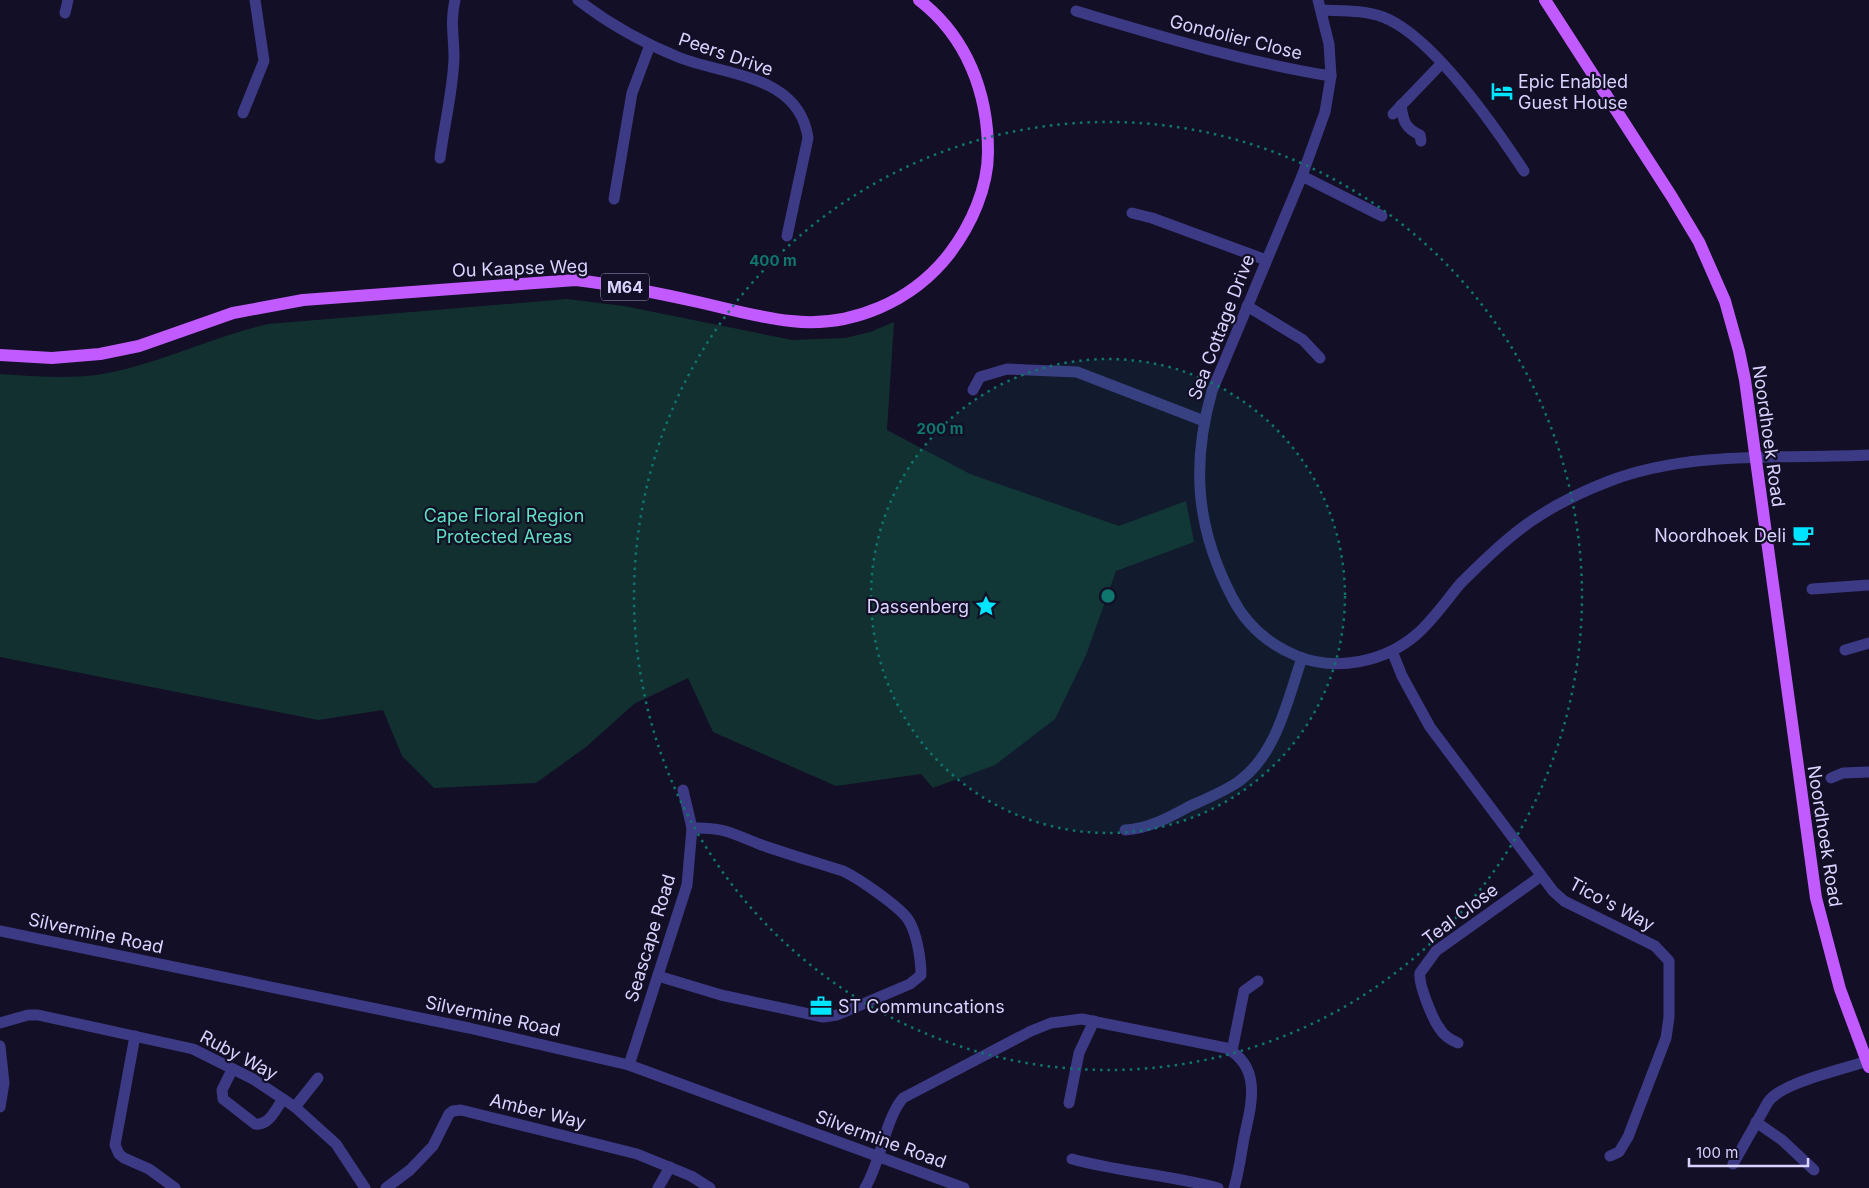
<svg xmlns="http://www.w3.org/2000/svg" width="1869" height="1188" font-family="Inter,sans-serif">
  <rect width="100%" height="100%" fill="#130f26"/>
  <path fill="#12302f" d="M567,299l57,7 168,34 53,-2 25,-6 24,-10 -7,108 83,44 149,52 67,-25 8,41 -78,29 -30,84 -31,64 -60,46 -62,23 -12,-14 -85,12 -123,-54 -25,-54 -54,26 -48,43 -50,36 -102,5 -32,-32 -19,-46 -65,10 -318,-63v-283c32,2 64,5 96,1 59,-9 114,-38 172,-51z"/>
  <g fill="none" stroke-linecap="round" stroke-linejoin="round">
    <g stroke="#3d3a85" stroke-width="11">
      <path d="M578,0c31,24 63,42 100,57 47,19 121,17 130,81l-21,98"/>
      <path d="M1318,0l11,44 2,32 -6,36 -23,64 -90,215c-21,74 -16,137 20,206 14,28 36,47 65,59 39,16 88,6 120,-22 16,-14 29,-33 43,-50 16,-16 31,-31 48,-45 29,-25 63,-43 99,-57 82,-32 175,-23 262,-27"/>
      <path d="M1322,10c19,1 42,0 61,7 49,19 112,110 141,154"/>
      <path d="M1076,11c84,25 168,51 255,65"/>
      <path d="M65,13l3,-13"/>
      <path d="M1401,105c2,16 4,23 19,30l1,6"/>
      <path d="M243,113l21,-52 -9,-61"/>
      <path d="M1393,114l48,-50"/>
      <path d="M440,158c4,-33 13,-67 14,-100 0,-22 -4,-36 1,-58"/>
      <path d="M1302,176l80,40"/>
      <path d="M614,199l18,-106 18,-48"/>
      <path d="M1132,213l20,5 114,42"/>
      <path d="M1247,306l56,34 17,18"/>
      <path d="M973,390l7,-13 27,-8 70,3 127,49"/>
      <path d="M1812,589l57,-4"/>
      <path d="M1845,650l24,-7"/>
      <path d="M1392,651l10,25 28,51 123,164 11,10 91,45 14,15v56l-3,21 -38,99 -9,15 -9,4"/>
      <path d="M1831,778l12,-5 26,-1"/>
      <path d="M1125,830c23,-1 45,-13 65,-24 16,-7 33,-14 48,-24 39,-28 49,-81 64,-124"/>
      <path d="M0,931l469,97 160,37 335,123"/>
      <path d="M658,976l63,19 102,22 14,-2 73,-31 11,-9c0,-15 -4,-41 -12,-54 -7,-13 -51,-43 -66,-50 -28,-9 -56,-17 -84,-27 -28,-11 -36,-17 -67,-16"/>
      <path d="M0,1023l28,-8h10l155,34 60,30 42,28 41,37 29,44"/>
      <path d="M135,1036l-20,109 4,9 5,4 25,11 26,19"/>
      <path d="M1458,1043c-7,-3 -14,-7 -18,-14 -7,-9 -22,-45 -20,-56l16,-22 105,-75"/>
      <path d="M0,1046l4,37 -4,24"/>
      <path d="M1232,1051l12,-60 14,-10"/>
      <path d="M629,1065l58,-180 5,-57 -9,-38"/>
      <path d="M232,1070l-10,20 1,9 32,25c14,2 21,-15 28,-25"/>
      <path d="M1069,1103l10,-50 15,-32"/>
      <path d="M295,1107l23,-29"/>
      <path d="M1756,1122l26,18 32,30"/>
      <path d="M1072,1159c48,13 98,16 146,29"/>
      <path d="M1733,1164l35,-62c14,-20 74,-32 99,-41"/>
      <path d="M386,1188l24,-18 23,-24 16,-32 4,-3 8,-1 176,44 54,22 19,12"/>
      <path d="M658,1188l12,-21"/>
      <path d="M865,1188c16,-26 20,-69 38,-90l128,-67 20,-8 31,-4 144,29c37,19 25,58 18,90 -3,17 -5,34 -10,50"/>
    </g>
    <g stroke="#c25bff" stroke-width="12">
      <path d="M1545,0l127,197 27,45 26,59 14,50 6,29 71,518 24,91 29,78"/>
      <path d="M0,355l52,3 48,-4 39,-8 94,-33 70,-13 273,-20c41,5 82,13 122,22 31,7 62,16 93,19 61,7 122,-20 159,-68 21,-28 38,-65 38,-101 0,-59 -21,-115 -69,-152"/>
    </g>
  </g>
  <circle cx="1108" cy="596" r="237" fill="#0f766e" fill-opacity=".12"/>
  <g fill="none" stroke="#0f766e" stroke-width="2.5" stroke-dasharray="2.5 5">
    <circle cx="1108" cy="596" r="237"/>
    <circle cx="1108" cy="596" r="474"/>
  </g>
  <defs>
    <g id="hotel-bare" transform="scale(1.725)"><path d="M-6-4.5h1.5V1H6V5H4.5V3h-9V5H-6ZM-4 0a1.8 1.8 0 1 1 3.6 0ZM.5 0V-2.5h3Q6-2.5 6 0Z" fill="#00e5ff" stroke="#130f26" stroke-width="2.5" paint-order="stroke"/></g>
    <g id="cafe-bare" transform="scale(1.725)"><path d="M-5.5-4.5H6V0H3Q3 3.5 0 3.5H-2.5Q-5.5 3.5-5.5 0ZM3-3.2v2h1.7v-2ZM-6 4.5H4V6H-6Z" fill="#00e5ff" stroke="#130f26" stroke-width="2.5" paint-order="stroke"/></g>
    <g id="sight-bare" transform="scale(1.725)"><path d="M0-6L1.8-2.2L6-1.7L2.9 1.2L3.7 5.4L0 3.3L-3.7 5.4L-2.9 1.2L-6-1.7L-1.8-2.2Z" fill="#00e5ff" stroke="#130f26" stroke-width="2.5" paint-order="stroke"/></g>
    <g id="office-bare" transform="scale(1.725)"><path d="M-6-3h4V-5.5h4V-3h4V5H-6ZM-1-4.5V-3h2v-1.5ZM-6 0V1H6V0Z" fill="#00e5ff" stroke="#130f26" stroke-width="2.5" paint-order="stroke"/></g>
  </defs>
  <g fill-rule="evenodd">
    <use href="#hotel-bare" x="1502" y="91"/>
    <use href="#cafe-bare" x="1803" y="535"/>
    <use href="#sight-bare" x="986" y="606"/>
    <use href="#office-bare" x="821" y="1006"/>
  </g>
  <g text-anchor="middle" dominant-baseline="central" stroke-width="4.5" stroke-linejoin="round" paint-order="stroke">
    <rect fill="#130f26" stroke="#9e99be" stroke-width="1" x="601" y="273.5" width="48" height="27" rx="4"/>
    <g font-size="16" font-weight="bold" fill="#d9d4ff">
      <text x="625" y="287">M64</text>
    </g>
    <g font-size="18" fill="#d9d4ff" stroke="#130f26">
      <text transform="translate(1236 37) rotate(14)">Gondolier Close</text>
      <text transform="translate(726 54) rotate(19)">Peers Drive</text>
      <text transform="translate(520 268) rotate(-2)">Ou Kaapse Weg</text>
      <text transform="translate(1221 327) rotate(-69)">Sea Cottage Drive</text>
      <text transform="translate(1769 436) rotate(82)">Noordhoek Road</text>
      <text transform="translate(1825 836) rotate(81)">Noordhoek Road</text>
      <text transform="translate(1612 904) rotate(28)">Tico's Way</text>
      <text transform="translate(1460 914) rotate(-37)">Teal Close</text>
      <text transform="translate(96 933) rotate(12)">Silvermine Road</text>
      <text transform="translate(650 938) rotate(-73)">Seascape Road</text>
      <text transform="translate(493 1016) rotate(12)">Silvermine Road</text>
      <text transform="translate(239 1055) rotate(28)">Ruby Way</text>
      <text transform="translate(538 1111) rotate(14)">Amber Way</text>
      <text transform="translate(881 1139) rotate(20)">Silvermine Road</text>
    </g>
    <g font-size="18" fill="#d9d4ff" stroke="#130f26" text-anchor="start">
      <text x="1518" y="81">Epic Enabled<tspan x="1518" dy="21">Guest House</tspan></text>
      <text x="1786" y="535" text-anchor="end">Noordhoek Deli</text>
      <text x="969" y="606" text-anchor="end">Dassenberg</text>
      <text x="838" y="1006">ST Communcations</text>
    </g>
    <g font-size="18" fill="#5fe0c0" stroke="#130f26">
      <text x="504" y="515">Cape Floral Region<tspan x="504" dy="21">Protected Areas</tspan></text>
    </g>
  </g>
  <circle cx="1108" cy="596" r="8" fill="#0f766e" stroke="#130f26" stroke-width="2.5"/>
  <g font-size="15" text-anchor="middle" font-weight="bold" fill="#0f766e" stroke="#130f26" stroke-width="4.5" stroke-linejoin="round" paint-order="stroke">
    <text x="773" y="266">400 m</text>
    <text x="940" y="434">200 m</text>
  </g>
  <path d="M1689 1158v8h119v-8" fill="none" stroke="#d9d4ff" stroke-width="2.5"/>
  <text x="1696" y="1158" font-size="15" fill="#d9d4ff" stroke="#130f26" stroke-width="4" paint-order="stroke">100 m</text>
</svg>
